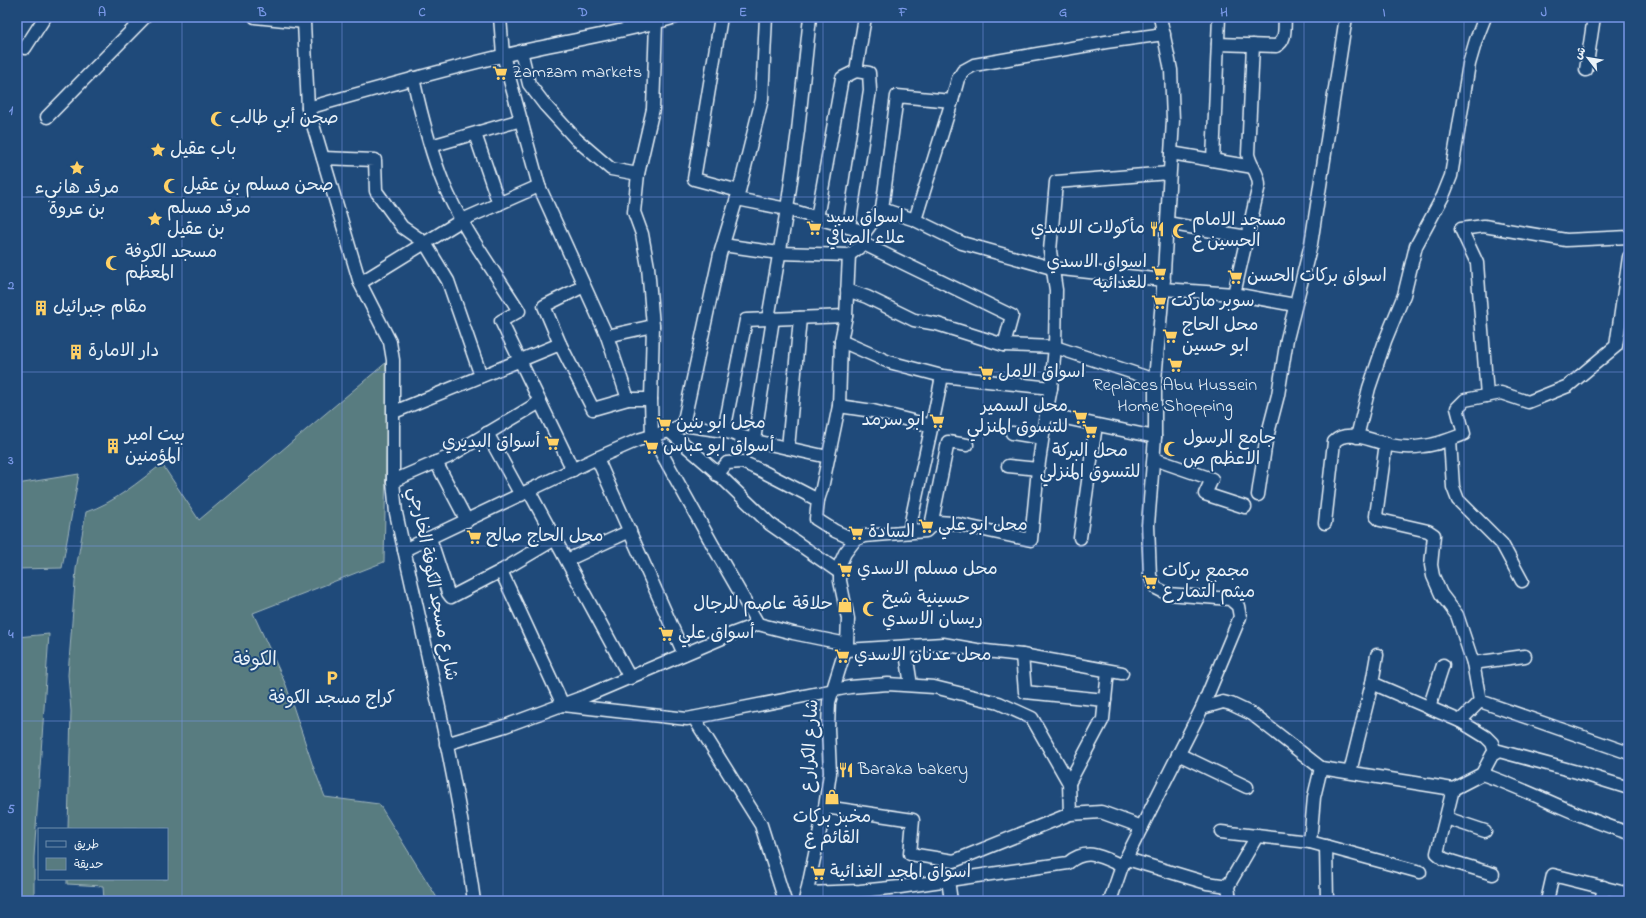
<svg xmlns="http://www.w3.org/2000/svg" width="1646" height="918" font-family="'Indie Flower','Playpen Sans Arabic',sans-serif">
  <rect width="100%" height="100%" fill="#1f4a7a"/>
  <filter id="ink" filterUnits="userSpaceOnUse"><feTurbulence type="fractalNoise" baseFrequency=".025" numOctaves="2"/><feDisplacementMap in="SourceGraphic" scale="8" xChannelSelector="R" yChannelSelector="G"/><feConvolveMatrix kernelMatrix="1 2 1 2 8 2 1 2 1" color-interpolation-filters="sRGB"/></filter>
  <g filter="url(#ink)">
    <g fill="#587b80" stroke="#a0b6bc">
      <path d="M388,361l-4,201 -131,51 33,72 27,81 12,31 54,7 60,97h-335l-1,-15 -36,-2v-5h100v-50h-99l3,-118 -3,-36 8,-106 10,-57c28,-9 52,-30 76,-48l37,56z"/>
      <path d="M79,474l-17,94 -45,1v-85z"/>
      <path d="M49,634l-15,223v44h-17v-264z"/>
    </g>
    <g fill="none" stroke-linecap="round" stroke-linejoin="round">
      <g stroke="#e8f1f8" stroke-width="15">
        <g id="minor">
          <path d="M255,17l49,5"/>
          <path d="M500,17l3,38 36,131 68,150 21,63"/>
          <path d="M721,17l-27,162 45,12"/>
          <path d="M304,22l4,86 52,175 30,59 3,18v121l3,32c28,129 60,257 78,388"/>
          <path d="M656,23l-3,86 -15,65 -4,38 8,22 6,33 5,59 -2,73 1,37 63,113 43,75 35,9 54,11"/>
          <path d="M1218,44l58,2c11,-5 8,-19 9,-29"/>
          <path d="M25,48l20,-31"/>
          <path d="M521,51l8,33 16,21 31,34 35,30 27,5"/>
          <path d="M1586,70l8,-53"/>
          <path d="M413,78c8,36 17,73 31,107 18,43 50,86 75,126l-18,10 72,149"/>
          <path d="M308,108c70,-20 140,-40 211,-56 53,-12 105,-20 157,-35"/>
          <path d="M47,117l98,-100"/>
          <path d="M475,134l24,70"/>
          <path d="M431,146l90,-26"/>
          <path d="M1171,153l82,14"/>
          <path d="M323,158l52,2 1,31 26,36 23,16 23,38 33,95"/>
          <path d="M1213,160l6,-143"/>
          <path d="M737,199l50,10 78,23 17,-23 33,11"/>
          <path d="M882,209l15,-113 55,5"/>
          <path d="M817,218l25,-140 14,-7 9,-54"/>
          <path d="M1167,223l80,14"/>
          <path d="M849,227l21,-137 -1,-17 -13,-2"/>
          <path d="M723,245l56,8 70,2 15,-11 148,72 -8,29"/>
          <path d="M849,255l-3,61 -5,25 -2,65 -17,82 -4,12 -2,19 19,12 20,9"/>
          <path d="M1164,280l-112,-12 -90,-25 -47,-23 37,-119 6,-22 5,-8 11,-6 132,-23 58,-8"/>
          <path d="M360,283l102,-63 77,-34"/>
          <path d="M584,286l-40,20 16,38 33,65 35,-10h23"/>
          <path d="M1163,289l71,5 61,11"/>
          <path d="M847,290l20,7 47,23 23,4 67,21 51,2 100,33"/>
          <path d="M1234,294l25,-109c0,-12 -9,-19 -11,-31l5,-109"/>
          <path d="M768,319l19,-110 11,-78 12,-114"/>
          <path d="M607,336l46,-10"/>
          <path d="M841,341l48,21 53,14 109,12"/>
          <path d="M1487,396l-10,-133 -16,-34 23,-3 82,14 63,-3"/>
          <path d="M839,406l34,5 59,15"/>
          <path d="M394,412l166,-68"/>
          <path d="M1046,414l5,-26 4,-41 1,-57 -6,-39 6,-69 113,-9"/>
          <path d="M683,425l41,6 36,11 68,15"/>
          <path d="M669,431l44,38 57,55 69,48"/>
          <path d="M724,431l22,-111 100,-4"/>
          <path d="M487,433l34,62"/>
          <path d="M1012,433l30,5"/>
          <path d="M1357,437l12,-49 16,-47 19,-46 12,-49 27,-50 8,-20 18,-112 7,-24 9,-23"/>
          <path d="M754,440l19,-121"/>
          <path d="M1450,440l3,47 5,13 44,44 20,37"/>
          <path d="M788,448l12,-130"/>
          <path d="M597,458l87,196"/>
          <path d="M1154,459l58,20 -7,15 40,13"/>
          <path d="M436,462l31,59"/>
          <path d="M1008,466l30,3"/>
          <path d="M717,475l10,-12 15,-1 18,8 58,30"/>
          <path d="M393,481l55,-24 92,-55"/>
          <path d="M529,491l101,187"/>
          <path d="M1258,495l8,-54 12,-46 9,-56 24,-95 35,-227"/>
          <path d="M1325,523l9,-81c12,-14 40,-1 55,3 10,2 24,3 34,1 14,-1 28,-7 41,-12l-7,-26 8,-8 36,-7 27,9 40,-16 48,-40 13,-89"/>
          <path d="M931,526l17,-84 19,3"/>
          <path d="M909,532c10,-52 23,-103 33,-156"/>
          <path d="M430,538l18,55 3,4 50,-26 54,-32"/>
          <path d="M1080,538l16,-113"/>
          <path d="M404,550l193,-92 41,-18 31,-9 14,-6 37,-171 19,-63 23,-92 4,-82"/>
          <path d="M567,560l63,-29"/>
          <path d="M501,571l62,134 124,14 163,-32 38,-3 46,3 65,16 33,15 37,65 1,31"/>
          <path d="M905,647l6,38"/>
          <path d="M846,650l97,-6 34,6 45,5 100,18"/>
          <path d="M1022,655l3,37 80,8"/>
          <path d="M1473,663l52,-7"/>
          <path d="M1372,683l88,38 20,-20 -7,-38 -16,-48 -16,-21 -8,-18 -2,-11 3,-30 -6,-4 -48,-11 -4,-4 10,-73"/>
          <path d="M1480,701l149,52"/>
          <path d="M1202,708l21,-6 8,2 21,10 69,54"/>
          <path d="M1429,708l14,-43"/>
          <path d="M694,718l67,107 24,76"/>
          <path d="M1460,721l26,16 6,6 3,9"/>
          <path d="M446,744l59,-18 81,-30 148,-63 24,-9"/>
          <path d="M1178,754l69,33"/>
          <path d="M1350,772l22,-89 5,-28"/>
          <path d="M1482,774c50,17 96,44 147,59"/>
          <path d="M1069,783l34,-64 5,-48"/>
          <path d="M1453,789l29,-15 10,-19 7,-4 78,21 52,16"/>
          <path d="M825,807l88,13 -3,34 44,7 116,-47 31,-2 41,15"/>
          <path d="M1446,818l39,13"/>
          <path d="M1221,832l89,10"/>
          <path d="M1326,846l1,55"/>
          <path d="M1127,859l80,24 21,3"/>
          <path d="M1420,872l-110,-30 4,-45 7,-29 132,21 -16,64 7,6 49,15"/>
          <path d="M948,880l3,21"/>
          <path d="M807,893l53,-2 40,-4 168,-24c19,-16 34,-6 54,3"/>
          <path d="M805,901l20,-94 5,-34 -2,-45 1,-26 18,-58 1,-25 -8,-38v-17l5,-11 10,-13 9,-4 62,-5 5,-5 7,-4 14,1 79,17 7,-71 8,-55 109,23"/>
          <path d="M1110,901l12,-35 80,-158 38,-91 -2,-11 -8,-7 -62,-5 -12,-6 -6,-12 -2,-51 7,-88v-57l8,-91 10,-169 -2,-50 -11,-53"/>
          <path d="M1230,901l-2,-15 29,-50"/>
          <path d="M1547,901l6,-26 76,19"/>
          <path d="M1601,901l3,-14"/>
        </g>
      </g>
      <use href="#minor" stroke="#1f4a7a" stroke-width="12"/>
    </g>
  </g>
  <path fill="none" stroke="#7897e6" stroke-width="1" stroke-opacity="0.55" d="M182,17v884M342,17v884M503,17v884M663,17v884M823,17v884M983,17v884M1143,17v884M1304,17v884M1464,17v884M17,197h1612M17,372h1612M17,546h1612M17,721h1612"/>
  <defs>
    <g id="supermarket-bare" transform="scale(1.2)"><path d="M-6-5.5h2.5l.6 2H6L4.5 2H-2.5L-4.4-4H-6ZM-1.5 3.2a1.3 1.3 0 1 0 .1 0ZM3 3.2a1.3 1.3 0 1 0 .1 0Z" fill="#ffd166" stroke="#1f4a7a" stroke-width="2.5" paint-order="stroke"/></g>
    <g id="mosque-bare" transform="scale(1.2)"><path d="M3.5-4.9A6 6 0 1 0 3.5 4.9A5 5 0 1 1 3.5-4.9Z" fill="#ffd166" stroke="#1f4a7a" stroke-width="2.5" paint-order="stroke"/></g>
    <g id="sight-bare" transform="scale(1.2)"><path d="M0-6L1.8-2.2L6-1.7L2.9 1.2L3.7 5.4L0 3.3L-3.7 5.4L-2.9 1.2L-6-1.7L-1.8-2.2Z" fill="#ffd166" stroke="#1f4a7a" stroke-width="2.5" paint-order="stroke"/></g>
    <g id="restaurant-bare" transform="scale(1.2)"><path d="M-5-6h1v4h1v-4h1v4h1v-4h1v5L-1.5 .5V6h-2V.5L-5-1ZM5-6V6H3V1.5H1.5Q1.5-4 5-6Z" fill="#ffd166" stroke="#1f4a7a" stroke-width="2.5" paint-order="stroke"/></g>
    <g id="building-bare" transform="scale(1.2)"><path d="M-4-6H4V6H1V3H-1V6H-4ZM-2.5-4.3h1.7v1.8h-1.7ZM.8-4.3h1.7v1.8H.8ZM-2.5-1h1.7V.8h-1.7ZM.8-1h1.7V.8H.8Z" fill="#ffd166" stroke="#1f4a7a" stroke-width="2.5" paint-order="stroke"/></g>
    <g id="shop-bare" transform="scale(1.2)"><path d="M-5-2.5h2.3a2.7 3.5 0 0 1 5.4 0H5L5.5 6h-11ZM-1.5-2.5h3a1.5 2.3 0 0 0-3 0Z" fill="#ffd166" stroke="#1f4a7a" stroke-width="2.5" paint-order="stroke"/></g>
    <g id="parking-bare" transform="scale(1.2)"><path d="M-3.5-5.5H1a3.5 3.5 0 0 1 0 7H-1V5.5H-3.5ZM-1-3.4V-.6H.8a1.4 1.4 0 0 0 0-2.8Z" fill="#ffd166" stroke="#1f4a7a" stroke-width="2.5" paint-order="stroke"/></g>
  </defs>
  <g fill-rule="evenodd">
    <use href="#supermarket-bare" x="500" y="73"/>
    <use href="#mosque-bare" x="218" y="119"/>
    <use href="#sight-bare" x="158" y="150"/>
    <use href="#sight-bare" x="77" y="168"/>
    <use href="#mosque-bare" x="171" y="186"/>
    <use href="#sight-bare" x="155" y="219"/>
    <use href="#supermarket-bare" x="814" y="228"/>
    <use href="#restaurant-bare" x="1157" y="229"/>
    <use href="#mosque-bare" x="1180" y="231"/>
    <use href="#mosque-bare" x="113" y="263"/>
    <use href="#supermarket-bare" x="1159" y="273"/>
    <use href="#supermarket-bare" x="1235" y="277"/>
    <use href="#supermarket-bare" x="1159" y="302"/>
    <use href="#building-bare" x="41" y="308"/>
    <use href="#supermarket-bare" x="1170" y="336"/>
    <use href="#building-bare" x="76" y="352"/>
    <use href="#supermarket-bare" x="1175" y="365"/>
    <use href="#supermarket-bare" x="986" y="373"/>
    <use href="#supermarket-bare" x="1080" y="417"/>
    <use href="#supermarket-bare" x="937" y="421"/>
    <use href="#supermarket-bare" x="664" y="424"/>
    <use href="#supermarket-bare" x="1090" y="431"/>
    <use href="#supermarket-bare" x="552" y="443"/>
    <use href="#building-bare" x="113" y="446"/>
    <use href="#supermarket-bare" x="651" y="447"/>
    <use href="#mosque-bare" x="1171" y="449"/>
    <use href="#supermarket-bare" x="926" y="526"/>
    <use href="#supermarket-bare" x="856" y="533"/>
    <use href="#supermarket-bare" x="474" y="537"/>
    <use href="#supermarket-bare" x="845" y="570"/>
    <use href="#supermarket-bare" x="1150" y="582"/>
    <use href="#shop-bare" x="845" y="605"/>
    <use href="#mosque-bare" x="870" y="609"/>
    <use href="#supermarket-bare" x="666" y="634"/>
    <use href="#supermarket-bare" x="842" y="656"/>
    <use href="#parking-bare" x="332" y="678"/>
    <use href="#restaurant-bare" x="846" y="770"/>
    <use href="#shop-bare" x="832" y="797"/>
    <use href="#supermarket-bare" x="818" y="873"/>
  </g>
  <g text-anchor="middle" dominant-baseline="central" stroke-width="4" stroke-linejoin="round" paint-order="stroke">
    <g font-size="18" fill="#e8f1f8" stroke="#1f4a7a" text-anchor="start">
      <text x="512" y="73">Zamzam markets</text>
      <text x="230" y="119">صحن أبي طالب</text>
      <text x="170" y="150">باب عقيل</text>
      <text x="183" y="186">صحن مسلم بن عقيل</text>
      <text x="77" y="189" text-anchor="middle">مرقد هانيء<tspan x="77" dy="21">بن عروة</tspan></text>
      <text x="167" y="209">مرقد مسلم<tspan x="167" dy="21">بن عقيل</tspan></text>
      <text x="826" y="218">اسواق سيد<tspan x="826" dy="21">علاء الصافي</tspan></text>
      <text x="1192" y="221">مسجد الامام<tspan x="1192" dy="21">الحسين ع</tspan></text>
      <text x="1145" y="229" text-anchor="end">مأكولات الاسدي</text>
      <text x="125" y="253">مسجد الكوفة<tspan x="125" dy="21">المعظم</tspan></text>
      <text x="1147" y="263" text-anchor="end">اسواق الاسدي<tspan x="1147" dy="21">للغذائيه</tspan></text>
      <text x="1247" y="277">اسواق بركات الحسن</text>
      <text x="1171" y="302">سوبر ماركت</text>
      <text x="53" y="308">مقام جبرائيل</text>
      <text x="1182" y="326">محل الحاج<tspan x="1182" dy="21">ابو حسين</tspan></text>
      <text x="88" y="352">دار الامارة</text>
      <text x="998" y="373">اسواق الامل</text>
      <text x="1175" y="386" text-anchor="middle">Replaces Abu Hussein<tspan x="1175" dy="21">Home Shopping</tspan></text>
      <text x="1068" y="407" text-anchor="end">محل السمير<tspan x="1068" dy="21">للتسوق المنزلي</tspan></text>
      <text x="925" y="421" text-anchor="end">ابو سرمد</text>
      <text x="676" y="424">محل ابو بنين</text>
      <text x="125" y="436">بيت امير<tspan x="125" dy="21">المؤمنين</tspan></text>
      <text x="1183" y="439">جامع الرسول<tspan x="1183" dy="21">الاعظم ص</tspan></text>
      <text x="540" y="443" text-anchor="end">أسواق البديري</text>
      <text x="663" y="447">أسواق ابو عباس</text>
      <text x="1090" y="452" text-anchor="middle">محل البركة<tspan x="1090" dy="21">للتسوق المنزلي</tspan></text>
      <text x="938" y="526">محل ابو علي</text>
      <text x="868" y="533">السادة</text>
      <text x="486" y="537">محل الحاج صالح</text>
      <text x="857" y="570">محل مسلم الاسدي</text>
      <text x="1162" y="572">مجمع بركات<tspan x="1162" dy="21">ميثم التمار ع</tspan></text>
      <text x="882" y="599">حسينية شيخ<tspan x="882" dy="21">ريسان الاسدي</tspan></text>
      <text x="833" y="605" text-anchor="end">حلاقة عاصم للرجال</text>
      <text x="678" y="634">أسواق علي</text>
      <text x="854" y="656">محل عدنان الاسدي</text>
      <text x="332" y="699" text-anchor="middle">كراج مسجد الكوفة</text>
      <text x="858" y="770">Baraka bakery</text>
      <text x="832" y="818" text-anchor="middle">مخبز بركات<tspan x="832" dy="21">القائم ع</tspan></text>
      <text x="830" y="873">اسواق المجد الغذائية</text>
    </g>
    <g font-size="18" fill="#e8f1f8" stroke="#1f4a7a">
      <text transform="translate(432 584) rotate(79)">شارع مسجد الكوفة الخارجي</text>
      <text transform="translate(811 746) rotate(-87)">شارع الكرار ع</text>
    </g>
    <g font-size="19" fill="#e8f1f8" stroke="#1f4a7a">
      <text x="255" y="660">الكوفة</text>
    </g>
  </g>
  <rect width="1646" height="918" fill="none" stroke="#1f4a7a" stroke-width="44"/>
  <rect x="38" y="828" width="130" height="52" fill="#1f4a7a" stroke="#6f8dac"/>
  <rect x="46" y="841" width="20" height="6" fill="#1f4a7a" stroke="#6f8dac"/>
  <text x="74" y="848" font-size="12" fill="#e8f1f8">طريق</text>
  <rect x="46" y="858" width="20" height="12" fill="#587b80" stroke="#6f8dac"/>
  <text x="74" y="868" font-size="12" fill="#e8f1f8">حديقة</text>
  <g transform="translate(1588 58) rotate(301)" stroke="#1f4a7a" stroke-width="3" paint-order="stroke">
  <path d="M0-3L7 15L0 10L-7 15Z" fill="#e8f1f8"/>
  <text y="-6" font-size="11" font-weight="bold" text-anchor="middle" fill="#e8f1f8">ش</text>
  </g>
  <rect x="22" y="22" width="1602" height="874" fill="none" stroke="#7897e6" stroke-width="1.5"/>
  <g font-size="13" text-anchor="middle" font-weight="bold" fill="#7897e6">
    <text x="102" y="16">A</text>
    <text x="262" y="16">B</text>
    <text x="422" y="16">C</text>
    <text x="583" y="16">D</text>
    <text x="743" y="16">E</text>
    <text x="903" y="16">F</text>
    <text x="1063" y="16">G</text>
    <text x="1224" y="16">H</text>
    <text x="1384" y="16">I</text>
    <text x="1544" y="16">J</text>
    <text x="11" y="114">1</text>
    <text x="11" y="289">2</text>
    <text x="11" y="464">3</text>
    <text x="11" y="638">4</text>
    <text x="11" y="813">5</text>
  </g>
</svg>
